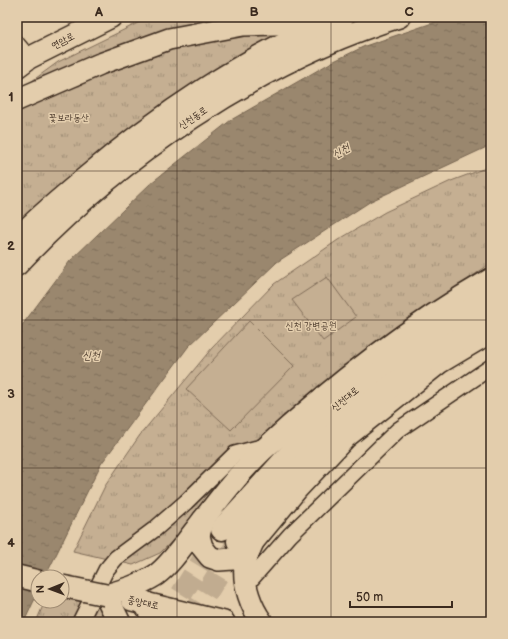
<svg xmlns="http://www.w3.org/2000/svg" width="508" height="639" font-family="'Balsamiq Sans','Poor Story',sans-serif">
  <defs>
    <pattern id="grass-tufts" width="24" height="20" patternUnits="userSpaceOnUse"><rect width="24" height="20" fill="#c5af92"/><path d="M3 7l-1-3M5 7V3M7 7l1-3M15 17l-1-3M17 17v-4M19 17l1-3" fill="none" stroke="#a18f77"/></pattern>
    <pattern id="water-ripples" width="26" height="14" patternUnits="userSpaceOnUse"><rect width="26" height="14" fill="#9a876e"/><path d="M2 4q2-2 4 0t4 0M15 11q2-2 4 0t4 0" fill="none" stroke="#7f6f5a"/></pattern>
  </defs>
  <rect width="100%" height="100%" fill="#e3cdac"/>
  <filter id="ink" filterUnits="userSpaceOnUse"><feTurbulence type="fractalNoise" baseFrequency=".025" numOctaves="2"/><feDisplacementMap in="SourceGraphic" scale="8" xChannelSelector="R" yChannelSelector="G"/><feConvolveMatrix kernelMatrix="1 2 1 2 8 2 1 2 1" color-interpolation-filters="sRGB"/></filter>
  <g filter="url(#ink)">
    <g fill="url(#grass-tufts)" stroke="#806c58">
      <path d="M161,17h160l-304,209v-134l41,-30 84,-41z"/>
      <path d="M491,166v97l-129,92 -202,198 -27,12 -60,-14 32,-65 35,-51 72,-87 62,-64 64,-44 47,-28 66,-31z"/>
      <path d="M62,598l41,8 12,16h-79l9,-21h17z"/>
    </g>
    <g fill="#c5af92" stroke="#806c58">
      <path d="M327,277l29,40 -33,24 -31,-41z"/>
      <path d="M249,321l45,45 -63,64 -45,-41z"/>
    </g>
    <path fill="url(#water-ripples)" stroke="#74624e" d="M450,17h41v128l-120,56 -94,61 -89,85 -87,117 -56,113h-7v15l-14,30h-7v-290l53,-71 81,-78 80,-63 101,-58 33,-16z"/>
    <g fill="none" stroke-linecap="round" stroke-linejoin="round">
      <g stroke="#c1ac90" stroke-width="22" stroke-dasharray="22 11" stroke-linecap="butt">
        <path d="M164,622l58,-93"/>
        <path d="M189,622l47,-77"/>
      </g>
      <g stroke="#3b2a1e" stroke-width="18">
        <g id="street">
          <path d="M17,44l12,14"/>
          <path d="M246,585l44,-50 108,-105 93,-63"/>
          <path d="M80,622l26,-52 10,-12 39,-29 31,-27 49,-48 34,-9"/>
        </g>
      </g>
      <g stroke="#3b2a1e" stroke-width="24">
        <g id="secondary">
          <path d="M17,67l12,-9 82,-41"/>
          <path d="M17,100l83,-36 69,-25 74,-14 69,-2 3,5"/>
          <path d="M17,239c19,-21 42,-39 63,-57 74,-63 171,-131 263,-165"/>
          <path d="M17,265c100,-107 241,-204 382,-248"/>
          <path d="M203,520l-4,16 3,11 8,10 9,3 14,-1 20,-17 44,-53 49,-52 93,-74 52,-31"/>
          <path d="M253,542c-3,8 -8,16 -8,24 -2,19 6,41 17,56"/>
          <path d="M17,576l21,5"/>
          <path d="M106,595c17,-5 34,-10 50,-20 15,-11 28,-31 40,-46 20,-26 41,-54 66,-78 70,-65 146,-124 229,-172"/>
          <path d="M132,600l92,22"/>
        </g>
      </g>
      <g stroke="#3b2a1e" stroke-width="25">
        <g id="highway">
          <path d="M222,529l102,-113 92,-73 75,-46"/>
          <path d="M238,541c32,-37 62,-77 98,-109 47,-43 100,-80 155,-113"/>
          <path d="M106,595l13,27"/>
          <path d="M144,602l12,20"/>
        </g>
      </g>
      <use href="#street" stroke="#e3cdac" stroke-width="15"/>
      <use href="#secondary" stroke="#e3cdac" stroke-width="21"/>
      <use href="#highway" stroke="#e3cdac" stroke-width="22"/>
      <g stroke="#3b2a1e" stroke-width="24" stroke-linecap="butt">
        <path id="secondary-bridge" d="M62,586l44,9"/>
      </g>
      <use href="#secondary-bridge" stroke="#e3cdac" stroke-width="21"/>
    </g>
  </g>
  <path fill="none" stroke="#3b2a1e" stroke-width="1" stroke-opacity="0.55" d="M177,17v605M331,17v605M17,171h474M17,320h474M17,468h474"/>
  <g text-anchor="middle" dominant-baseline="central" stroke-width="3" stroke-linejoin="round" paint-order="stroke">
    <g font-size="10" fill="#3b2a1e" stroke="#e3cdac">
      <text transform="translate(63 41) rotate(-27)">연암로</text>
      <text transform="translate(193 118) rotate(-34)">신천동로</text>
      <text transform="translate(345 399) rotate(-39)">신천대로</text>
      <text transform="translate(143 603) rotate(12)">중앙대로</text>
    </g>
    <g font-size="10" fill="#503e2f" stroke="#e3cdac">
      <text x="69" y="118">꽃보라동산</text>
      <text x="311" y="326">신천 강변공원</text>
    </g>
    <g font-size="11" font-style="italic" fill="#4e3d2e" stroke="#e3cdac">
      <text transform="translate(341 151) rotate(-30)">신천</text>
      <text x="91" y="355">신천</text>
    </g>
  </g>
  <rect width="508" height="639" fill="none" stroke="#e3cdac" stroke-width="44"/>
  <g transform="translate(50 589) rotate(269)"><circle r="19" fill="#e3cdac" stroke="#a08c73"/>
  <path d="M0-3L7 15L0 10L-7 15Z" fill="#3b2a1e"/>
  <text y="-6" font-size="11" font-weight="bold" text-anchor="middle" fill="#3b2a1e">N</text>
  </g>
  <path d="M350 601v6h102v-6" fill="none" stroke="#3b2a1e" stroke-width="2"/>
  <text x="356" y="601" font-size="12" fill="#3b2a1e" stroke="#e3cdac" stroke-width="3" paint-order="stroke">50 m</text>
  <rect x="22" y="22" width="464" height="595" fill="none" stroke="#3b2a1e" stroke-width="1.5"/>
  <g font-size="13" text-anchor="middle" font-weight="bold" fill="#3b2a1e">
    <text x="99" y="16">A</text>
    <text x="254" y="16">B</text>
    <text x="409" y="16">C</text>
    <text x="11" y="101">1</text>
    <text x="11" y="250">2</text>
    <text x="11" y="398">3</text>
    <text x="11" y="547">4</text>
  </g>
</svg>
